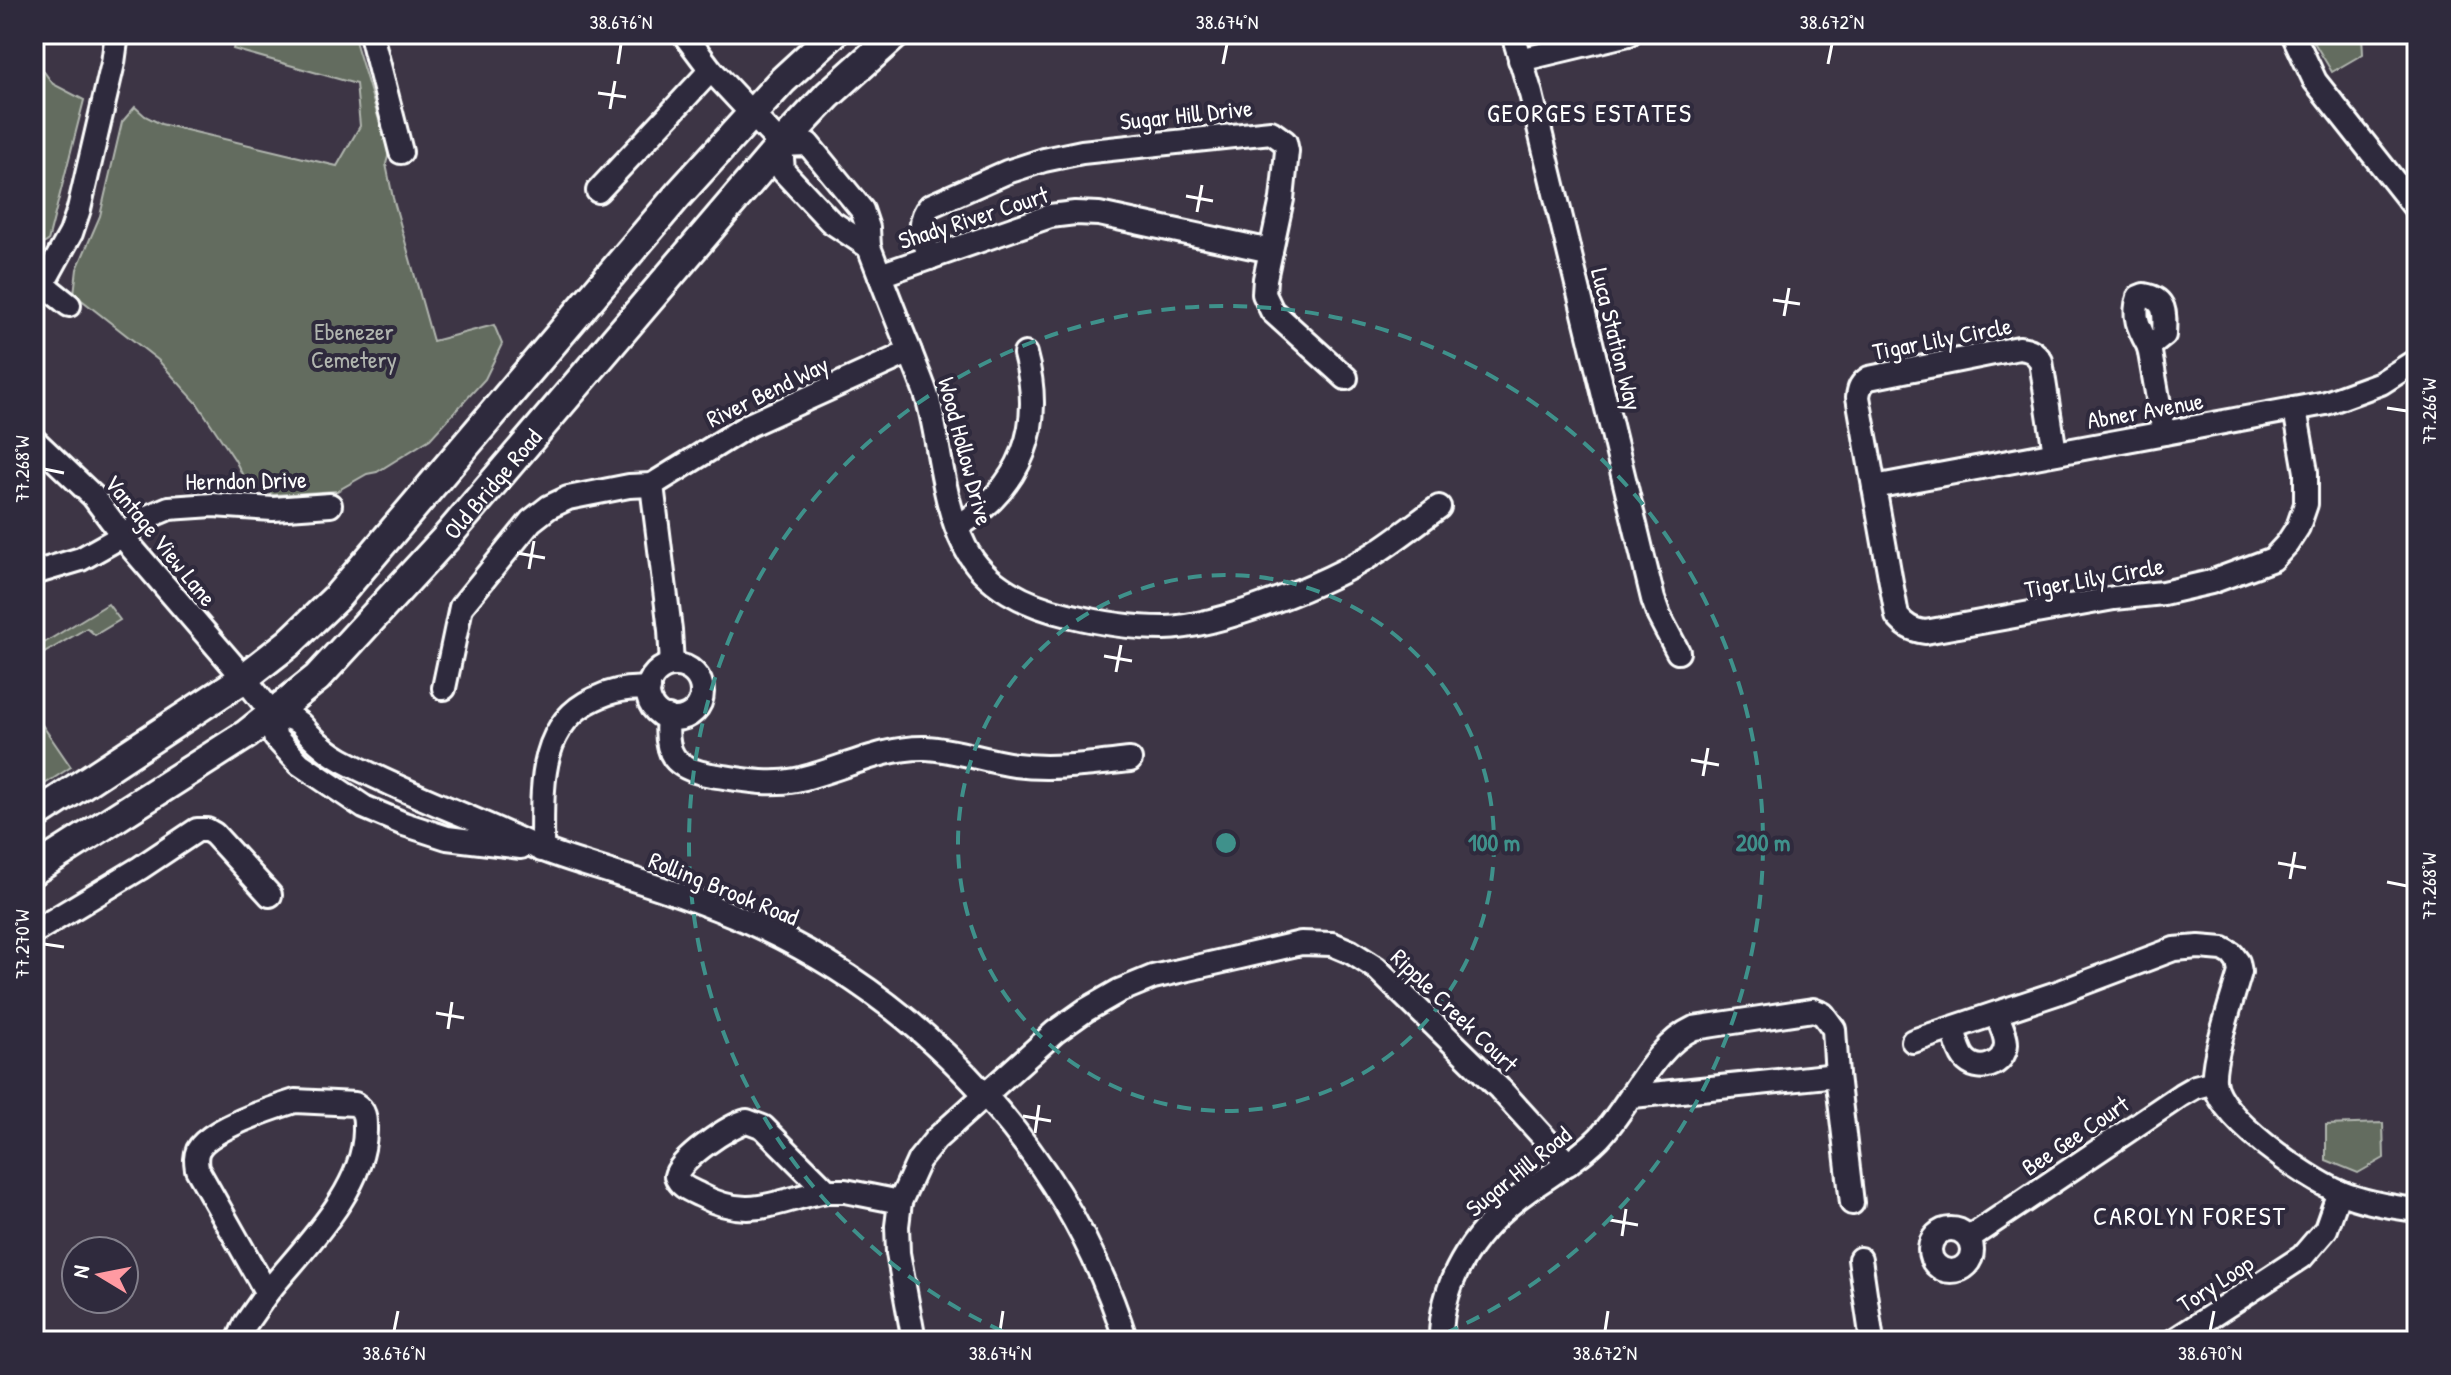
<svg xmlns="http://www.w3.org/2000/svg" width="2451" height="1375" font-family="'Patrick Hand',sans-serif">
  <rect width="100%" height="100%" fill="#3d3545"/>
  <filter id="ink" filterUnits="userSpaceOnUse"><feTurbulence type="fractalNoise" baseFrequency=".0125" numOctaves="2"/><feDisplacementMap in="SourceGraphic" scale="16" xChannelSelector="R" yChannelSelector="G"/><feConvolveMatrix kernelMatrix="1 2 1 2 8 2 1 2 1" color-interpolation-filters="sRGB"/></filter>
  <g filter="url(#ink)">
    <g fill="#636c5f" stroke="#b1b6af" stroke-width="2">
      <path d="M237,34h116l36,119 -3,11 7,34 40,143 61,-16 8,19 -17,35 -55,60 -53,33 -10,2 -30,17 -64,4 -28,-15 -10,-20 -38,-57 -39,-43 -84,-66 3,-25 23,-53 22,-94 13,-15 10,9 16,8 176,42 23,-40 -4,-42 -123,-35z"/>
      <path d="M2309,34h53l1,20 -31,18z"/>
      <path d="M34,58l19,26 31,16 -36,141 -14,9v-64l4,-41 -4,-3z"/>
      <path d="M108,604l12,16 -25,15 -8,-7 -53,31v-10z"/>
      <path d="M34,713l37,54 -37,24z"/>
      <path d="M2383,1123l1,35 -26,15 -32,-13v-35z"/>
    </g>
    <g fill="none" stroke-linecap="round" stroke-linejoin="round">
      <g stroke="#fff" stroke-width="28">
        <g id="minor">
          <path d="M371,34l30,118"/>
          <path d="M684,34l27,36 70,75 2,26 47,50 39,26"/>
          <path d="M1513,34l18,60 122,505 6,17 19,36"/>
          <path d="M2293,34l22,47 102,129"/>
          <path d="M1520,60l109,-26"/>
          <path d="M781,145l27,-1 54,66 6,18 1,19c13,34 26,68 40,102 6,17 14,34 19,51 13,49 14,101 37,147 20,39 63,59 103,68 32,8 64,13 96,13 56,-1 164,-45 211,-75 22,-14 43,-31 64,-46"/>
          <path d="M598,191l113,-121"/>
          <path d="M930,258c-6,-19 -15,-36 0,-52l77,-34 37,-12 38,-8 189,-20 14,10 2,9 -5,48 -17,80 -1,15 8,17 74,67"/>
          <path d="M880,275l170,-59 25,-3 24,1 172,37"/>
          <path d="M34,277l35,28"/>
          <path d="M43,284l28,-51 8,-24 34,-146 4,-29"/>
          <path d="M2144,295c23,4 21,20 20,40l-15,12c-9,-17 -17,-30 -10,-50z"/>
          <path d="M2149,347l15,86"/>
          <path d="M34,440l59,56 39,52 112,130 29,36 2,23 25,27 64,43 40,17 43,14 74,9"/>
          <path d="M2055,453l-14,-92c-6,-9 -11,-12 -22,-13l-150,30c-8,5 -10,10 -11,19l39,219c8,10 15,14 28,16l189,-34 49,-5 48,-11 62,-23 14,-15 11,-17 8,-23v-32l-11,-63"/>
          <path d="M652,485l18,145 2,35"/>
          <path d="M1874,487l452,-84 55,-20 36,-23"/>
          <path d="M957,527c65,-40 88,-100 68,-173"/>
          <path d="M34,573l47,-14 41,-23 28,-20 19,-8 44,-3 60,4 57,-4"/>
          <circle cx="675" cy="692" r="27"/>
          <path d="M444,688l17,-81 70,-86 18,-14 19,-9 61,-12 23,-1 97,-60 161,-73"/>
          <path d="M273,714c7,2 17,3 23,7 5,2 9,9 13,13 10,10 20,19 33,26 60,32 125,55 187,84 29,13 61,21 91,31 48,15 96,31 142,53 170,80 308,233 364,413"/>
          <path d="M668,717c-4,38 6,51 43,58 28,4 57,11 85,5 42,-9 85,-33 129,-32 30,1 60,13 90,17 38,5 77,-1 115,-5"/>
          <path d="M542,850c1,-55 -7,-124 52,-151 18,-9 34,-12 55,-10"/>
          <path d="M34,932l106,-64 57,-38h10l7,4 56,61"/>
          <path d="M1953,1028c3,10 5,22 11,30 14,17 41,7 42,-14 0,-10 -6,-21 -10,-30"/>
          <path d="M1913,1041l147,-49 114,-43 25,-2 24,2 9,5 6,8 2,10c-7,25 -28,86 -26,108 2,37 93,98 125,112 24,10 52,15 78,18"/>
          <path d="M1633,1096l204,-21"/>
          <path d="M295,1101l60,3c11,7 10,15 10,27 -1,60 -62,117 -98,162l-70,-124c-1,-7 -2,-12 1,-19 11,-21 75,-42 97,-49z"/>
          <path d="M747,1121l16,6 64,64c-52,9 -76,31 -127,4 -10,-5 -20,-8 -24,-19 3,-16 54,-51 71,-55z"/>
          <path d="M827,1191h18l55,11"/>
          <circle cx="1951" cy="1250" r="21"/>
          <path d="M1969,1238l212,-143 14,-8 19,-5"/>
          <path d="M1860,1259l12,82"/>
          <path d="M238,1341l8,-18 21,-30"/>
          <path d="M914,1341l-16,-88 -1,-27 3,-24 19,-42 17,-21 119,-107 31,-22 33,-19 34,-14 148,-34 31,1 19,8 25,16 124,121 68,75"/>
          <path d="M1441,1341c-1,-64 38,-116 89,-152 23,-16 48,-30 69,-51 32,-33 53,-91 95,-110l119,-18 10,4 11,15 3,46 15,128"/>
          <path d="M2173,1341l129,-84 24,-28 13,-37"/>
        </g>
      </g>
      <g stroke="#fff" stroke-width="34">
        <g id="major">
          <path d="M34,816l210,-138 45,-35 48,-46 342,-403 103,-113 51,-47"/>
          <path id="s1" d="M34,870l213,-136 70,-56 129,-140 335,-393 47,-50 68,-61"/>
        </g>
      </g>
      <use href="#minor" stroke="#2f2a3d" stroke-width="22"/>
      <use href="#major" stroke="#2f2a3d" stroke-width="28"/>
    </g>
  </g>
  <path fill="none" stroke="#fff" stroke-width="3" d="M618,64l3,-20M1223,64l4,-20M1828,64l4,-20M598,93l28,4M610,109l5,-28M1186,196l27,5M1197,212l5,-27M1773,300l27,4M1784,316l5,-28M2387,408l20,3M44,469l20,4M517,553l28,5M529,569l5,-28M1104,656l28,5M1116,672l5,-27M1691,760l28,5M1703,776l5,-28M2278,863l28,5M2290,879l5,-27M2387,882l20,4M44,944l20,3M436,1013l28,5M448,1029l4,-27M1023,1116l28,5M1035,1133l4,-28M1610,1220l28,5M1622,1236l4,-27M394,1331l4,-20M1000,1331l3,-20M1605,1331l3,-20M2210,1331l4,-20"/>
  <g fill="none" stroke="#3f918b" stroke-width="4" stroke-dasharray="14 10">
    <circle cx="1226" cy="843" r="268"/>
    <path d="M1025 1341A537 537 0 1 1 1427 1341"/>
  </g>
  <g text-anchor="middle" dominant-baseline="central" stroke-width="8" stroke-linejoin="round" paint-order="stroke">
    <g font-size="24" fill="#fff" stroke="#2f2a3d">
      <text transform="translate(1186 114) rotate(-6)">Sugar Hill Drive</text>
      <text transform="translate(973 217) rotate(-18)">Shady River Court</text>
      <text transform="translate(1942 338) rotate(-11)">Tigar Lily Circle</text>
      <text transform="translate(1617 339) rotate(76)">Luca Station Way</text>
      <text transform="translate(767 391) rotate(-26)">River Bend Way</text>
      <text transform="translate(2145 410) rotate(-10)">Abner Avenue</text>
      <text transform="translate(966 451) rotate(75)">Wood Hollow Drive</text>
      <text transform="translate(246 480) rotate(-1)">Herndon Drive</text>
      <text stroke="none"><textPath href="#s1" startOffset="604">Old Bridge Road</textPath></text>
      <text transform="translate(161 540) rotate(51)">Vantage View Lane</text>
      <text transform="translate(2094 577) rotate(-10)">Tiger Lily Circle</text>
      <text transform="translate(724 888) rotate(22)">Rolling Brook Road</text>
      <text transform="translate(1455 1010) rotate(44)">Ripple Creek Court</text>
      <text transform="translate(2075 1135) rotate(-34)">Bee Gee Court</text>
      <text transform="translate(1518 1171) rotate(-39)">Sugar Hill Road</text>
      <text transform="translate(2215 1283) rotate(-33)">Tory Loop</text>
    </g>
    <g font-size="24" fill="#b1b6af" stroke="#2f2a3d">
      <text x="354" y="331">Ebenezer<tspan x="354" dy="28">Cemetery</tspan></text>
    </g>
    <g font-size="26" letter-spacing="2" fill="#fff" stroke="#2f2a3d">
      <text x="1590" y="112">GEORGES ESTATES</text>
      <text x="2190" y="1215">CAROLYN FOREST</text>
    </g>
  </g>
  <circle cx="1226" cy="843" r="12" fill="#3f918b" stroke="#2f2a3d" stroke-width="4"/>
  <g font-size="24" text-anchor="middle" font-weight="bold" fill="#3f918b" stroke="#2f2a3d" stroke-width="8" stroke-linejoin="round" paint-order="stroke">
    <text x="1494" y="851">100 m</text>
    <text x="1763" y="851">200 m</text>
  </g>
  <rect width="2451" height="1375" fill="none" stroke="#2f2a3d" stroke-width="88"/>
  <g transform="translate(100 1275) rotate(280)"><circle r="38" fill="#2f2a3d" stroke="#827f8b" stroke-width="2"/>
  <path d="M0-6L14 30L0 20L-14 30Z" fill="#ff9aa2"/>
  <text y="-12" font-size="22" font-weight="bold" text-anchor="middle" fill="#ffffff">N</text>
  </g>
  <rect x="44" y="44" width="2363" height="1287" fill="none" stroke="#fff" stroke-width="3"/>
  <g font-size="20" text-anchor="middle" fill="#fff">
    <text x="621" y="29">38.676°N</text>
    <text x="1227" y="29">38.674°N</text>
    <text x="1832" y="29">38.672°N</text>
    <text transform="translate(2429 411) rotate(-90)" y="7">77.266°W</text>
    <text transform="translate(22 469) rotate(-90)" y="7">77.268°W</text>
    <text transform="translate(2429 886) rotate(-90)" y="7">77.268°W</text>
    <text transform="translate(22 944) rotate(-90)" y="7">77.270°W</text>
    <text x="394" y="1360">38.676°N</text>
    <text x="1000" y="1360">38.674°N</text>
    <text x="1605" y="1360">38.672°N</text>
    <text x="2210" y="1360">38.670°N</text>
  </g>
</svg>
